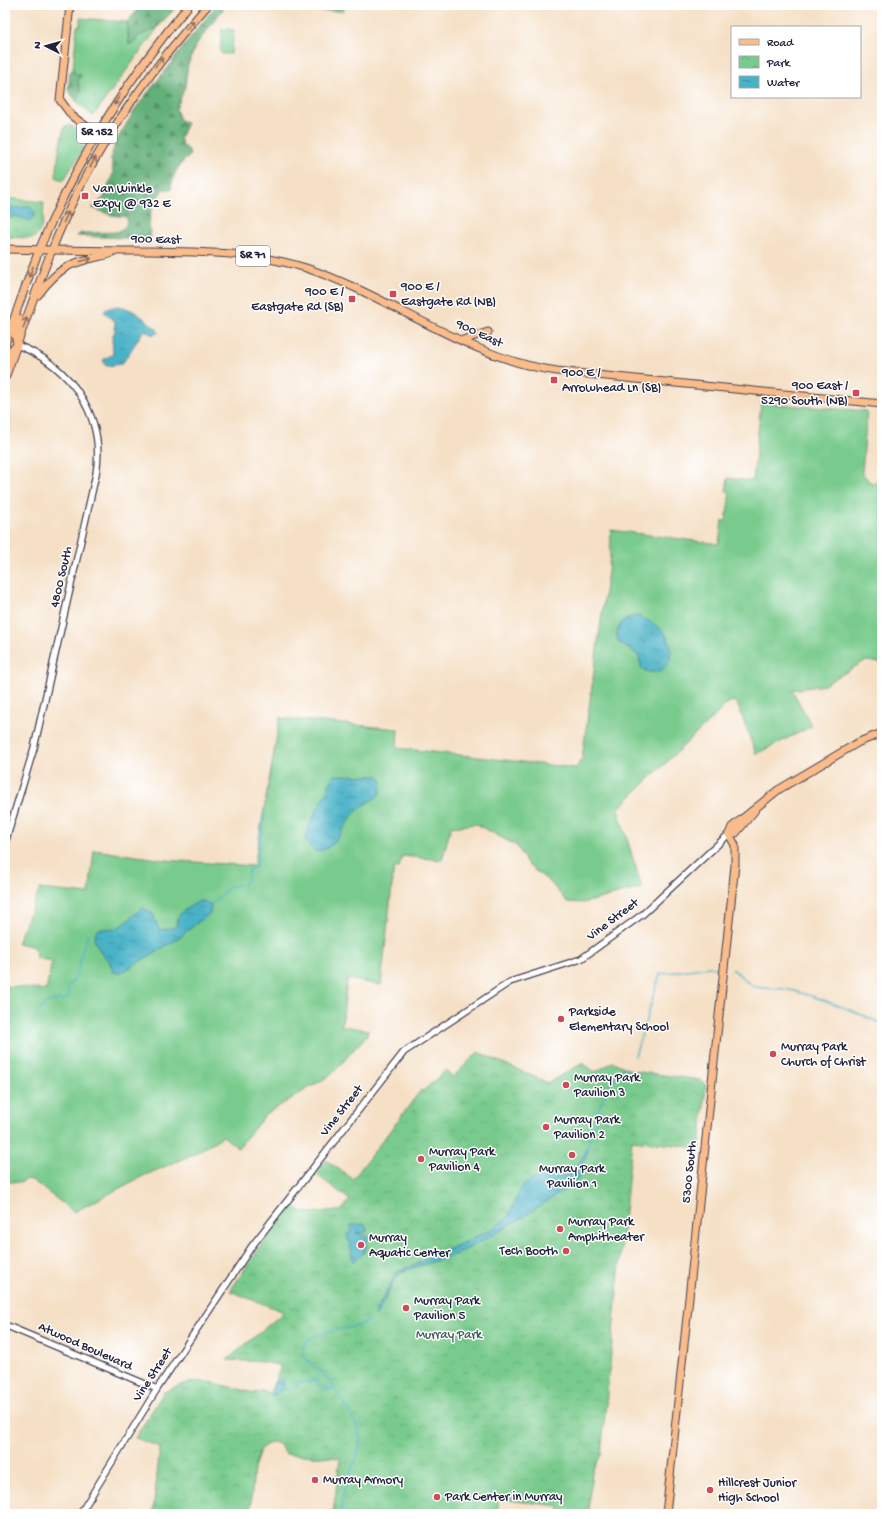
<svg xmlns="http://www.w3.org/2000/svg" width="887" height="1519" font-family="'Gochi Hand',sans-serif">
  <defs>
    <pattern id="forest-firs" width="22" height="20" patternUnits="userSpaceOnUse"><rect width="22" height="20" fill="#62af78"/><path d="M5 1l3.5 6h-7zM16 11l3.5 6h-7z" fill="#508e64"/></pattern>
    <pattern id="park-crowns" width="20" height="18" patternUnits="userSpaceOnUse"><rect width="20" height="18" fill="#79cb8d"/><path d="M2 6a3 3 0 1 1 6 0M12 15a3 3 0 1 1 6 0" fill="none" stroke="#68ae7b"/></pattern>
    <pattern id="water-ripples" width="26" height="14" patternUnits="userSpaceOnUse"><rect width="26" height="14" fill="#48b2c6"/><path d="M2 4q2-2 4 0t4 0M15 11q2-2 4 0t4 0" fill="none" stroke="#3c90a2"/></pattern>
  </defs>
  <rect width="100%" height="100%" fill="#fff"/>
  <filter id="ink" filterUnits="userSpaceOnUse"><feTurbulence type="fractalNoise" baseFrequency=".025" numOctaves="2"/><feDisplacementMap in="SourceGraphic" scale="8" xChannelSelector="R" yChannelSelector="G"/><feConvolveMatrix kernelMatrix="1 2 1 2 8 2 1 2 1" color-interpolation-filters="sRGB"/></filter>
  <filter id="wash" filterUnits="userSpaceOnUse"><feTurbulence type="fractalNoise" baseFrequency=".012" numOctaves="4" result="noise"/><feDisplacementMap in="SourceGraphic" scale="16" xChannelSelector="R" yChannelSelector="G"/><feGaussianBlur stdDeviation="0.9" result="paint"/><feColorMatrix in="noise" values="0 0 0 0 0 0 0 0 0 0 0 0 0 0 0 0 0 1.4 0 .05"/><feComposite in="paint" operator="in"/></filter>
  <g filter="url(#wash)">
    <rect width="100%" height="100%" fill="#f5e0c6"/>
    <g fill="#79cb8d" stroke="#4e7664">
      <path d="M80,18l47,4 2,23 9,-9 18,-7 3,-3 -66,90 -16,-14c1,-11 3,-23 -4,-32l4,-44h3z"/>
      <path d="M222,28l12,2 -3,24h-9l-2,-2z"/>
      <path d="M69,125l13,7 5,7 -8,17 -16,25 -7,-4c2,-17 3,-35 9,-51z"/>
      <path d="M761,403l106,8 -5,62 8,9 12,1v180l-17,-2 -41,24 -32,5 20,36 -56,28 -19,-51 -5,-2 -4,2 -110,106 24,79 -59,15 -16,-1 -17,-20 -22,-17 -11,-19 -41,-22 -25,3 -9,33 -40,-4 -3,12 -5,-1 -13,118 -34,-6 -5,47 26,4 -1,5 -35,39 -66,40 -28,34 -15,-12 -29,18 -51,22 -69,36 -42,-32 -5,-1 -7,4 -15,-2v-195l41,4 6,-29 -16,-3 -1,-11 -18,-4 23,-54 49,5 5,-44 71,10 89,6 26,-148 118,11 -1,19 179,20 6,-10 28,-202 1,-26 108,14 3,-23h4l4,-29 -4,-1 2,-13 25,3z"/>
    </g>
    <g fill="url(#forest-firs)" stroke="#42685a">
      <path d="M137,5h41l-22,24 -18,7 -2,4 -7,5 -2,-23 9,-10z"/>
      <path d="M216,5h10l-28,37 -10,22 -3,23 -9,22 4,11 7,3 -7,15 3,8 6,4 1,6c-12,8 -18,20 -19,34l-8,-1c-12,19 -16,26 -12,49l-4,1 -70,-3 4,-3 37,-1 8,-6 1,-9 -16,-2 -19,-7 12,-11 9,-24 -2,-15 4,-15 21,-35z"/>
      <path d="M309,5h37l-3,6h-30z"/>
      <path d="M73,70l4,5h4l-3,6 3,11 -3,3 -1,7 -9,-12 2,-18z"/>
    </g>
    <g fill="url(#park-crowns)" stroke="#4e7664">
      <path d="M5,198l39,4c-1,12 1,30 -11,36l-28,-1z"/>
      <path d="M478,1052l70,31 35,-20 12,9 18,-10 20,9 68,9 5,5 -6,63 -68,-8 -31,315 -9,16 -4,40 -6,3h-23v-8l-60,-7 -2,15h-164l7,-56 -54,-4 -7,-10 -8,-2 -11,7 -6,20 -4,45h-81l-16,-2 7,-65 -25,-9 29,-46 19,-8 16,-3 16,2 39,10 8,-2 7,3 12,-28 -16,-4 -38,-2 57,-48 -54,-21 33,-48 29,-38c19,15 29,3 49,6l9,-11 -34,-26 10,-14 27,19 68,-89 2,1 23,-21 7,7z"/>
    </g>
    <g fill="url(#water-ripples)" stroke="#356a80">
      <path d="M5,203l10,5 16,-2 4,9 -5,5 -15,-4 -10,4z"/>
      <path d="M117,306c16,1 28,14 40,23l1,4 -5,2 -9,-5 -22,34 -16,2 -3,-6 10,-6 -1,-17 3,-6v-10l-11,-9 2,-3z"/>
      <path d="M636,616c56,16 35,70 6,53l-4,-14 -20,-13c-4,-14 5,-25 18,-26z"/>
      <path d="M335,775l44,1c5,5 2,12 0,19 -8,6 -18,11 -25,19 -15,16 -13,33 -39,38l-10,-12c4,-16 9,-25 17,-39 6,-8 6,-18 13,-26z"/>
      <path d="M199,901l7,1 5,3 -1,8 -34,27 -56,33 -7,-1 -4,-12 -6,-4 -9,-16 2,-9c6,-4 14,-1 22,-4 10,-3 15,-14 25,-19l10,6 6,16 17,-3c0,-16 12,-18 23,-26z"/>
      <path d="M586,1148h2l-8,29 -11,10 -47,31 -55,31 -13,6 -53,17 -5,6 -20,38 -2,-2 22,-41 93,-42 18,-13 16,-33 13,-7 10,-3 18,2 13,-7z"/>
      <path d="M365,1224l2,8 -11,1 12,3 -3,15 -12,11 -3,-20 -2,-1 -1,-7 4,-1v-8z"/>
      <path d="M281,1377c7,8 -1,17 -10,19l4,-13z"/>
    </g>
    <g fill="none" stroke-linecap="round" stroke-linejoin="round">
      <g stroke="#48b2c6" stroke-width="1.5">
        <path d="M243,885l4,-6 2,-9 7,-3 9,-53"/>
        <path d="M211,905l19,-19 9,-1"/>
        <path d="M732,969c7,4 16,15 21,17 11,4 26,1 37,4 32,8 62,20 92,34"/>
        <path d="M58,999l4,2 6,-3v-11c16,-13 10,-39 21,-53"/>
        <path d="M32,1018l16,-16 8,-2"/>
        <path d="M635,1056l25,-82 49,-7 8,1"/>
        <path d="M587,1149c10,-35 12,-55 38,-82"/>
        <path d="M283,1387l6,3"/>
        <path d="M296,1388l3,-6h10l3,-3 4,2 3,5h5l4,4h7"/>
        <path d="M340,1514c2,-9 3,-18 5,-27 5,-15 13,-29 15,-44 2,-18 -23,-51 -33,-65 -7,-10 -22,-16 -25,-26 6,-28 50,-18 67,-32"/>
      </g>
      <path stroke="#48b2c6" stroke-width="8" d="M5,412l2,7 -2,10"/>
    </g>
  </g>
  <g filter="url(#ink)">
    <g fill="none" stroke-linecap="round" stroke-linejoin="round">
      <g stroke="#423e50" stroke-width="8">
        <g id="minor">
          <path d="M5,843l29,-95 62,-274c10,-58 -25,-108 -79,-129"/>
          <path d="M5,1325l152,64"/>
          <path d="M80,1514l77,-125 95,-143 152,-194 106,-70 71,-23 62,-45 86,-80"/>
        </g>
      </g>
      <g stroke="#423e50" stroke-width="9">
        <g id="major">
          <path d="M70,5l-10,95 12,16 33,24"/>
          <path d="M5,249c48,1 97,2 145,2 53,1 106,1 156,17 85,28 162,91 251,103l325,33"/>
          <path d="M38,295c25,-33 35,-32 72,-41"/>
          <path d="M463,340l25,-8"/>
          <path d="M5,344c13,-36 25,-73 40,-108 37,-84 85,-161 144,-231"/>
          <path d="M17,344l-2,-9 4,-17"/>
          <path d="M5,361l6,-11 5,-4"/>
          <path d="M5,378c24,-65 45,-133 77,-195 34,-65 77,-123 126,-178"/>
          <path d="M729,834l3,-7 46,-37 81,-48 23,-9"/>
          <path d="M729,834l7,-1 19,-23"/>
          <path d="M666,1514l69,-649v-20l-6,-11"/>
        </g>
      </g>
      <use href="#minor" stroke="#fff" stroke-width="5.5"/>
      <use href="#major" stroke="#f9bc8a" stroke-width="7"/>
    </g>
    <defs><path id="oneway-shaft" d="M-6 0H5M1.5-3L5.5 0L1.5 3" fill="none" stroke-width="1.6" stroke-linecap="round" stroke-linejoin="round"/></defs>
    <g stroke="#8e6f62">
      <use href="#oneway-shaft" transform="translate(190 25) rotate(-49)"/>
      <use href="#oneway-shaft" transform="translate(159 62) rotate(-51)"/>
      <use href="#oneway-shaft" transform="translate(117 100) rotate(122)"/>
      <use href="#oneway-shaft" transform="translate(93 162) rotate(-61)"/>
      <use href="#oneway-shaft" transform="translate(66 217) rotate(-66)"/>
      <use href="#oneway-shaft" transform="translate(86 260) rotate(-15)"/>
      <use href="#oneway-shaft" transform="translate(31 272) rotate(110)"/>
      <use href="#oneway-shaft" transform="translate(25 323) rotate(-70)"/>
    </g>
  </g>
  <g fill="#d1495b" stroke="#fff" stroke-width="1.5">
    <rect x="81" y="192" width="8" height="8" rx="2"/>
    <rect x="389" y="290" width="8" height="8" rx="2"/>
    <rect x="348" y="295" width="8" height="8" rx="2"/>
    <rect x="550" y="376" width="8" height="8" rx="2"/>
    <rect x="852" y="389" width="8" height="8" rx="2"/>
    <circle cx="561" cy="1019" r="4"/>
    <circle cx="773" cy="1054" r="4"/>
    <circle cx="566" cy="1085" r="4"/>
    <circle cx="546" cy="1127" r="4"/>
    <circle cx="572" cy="1155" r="4"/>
    <circle cx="421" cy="1159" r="4"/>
    <circle cx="560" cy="1229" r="4"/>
    <circle cx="361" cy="1245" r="4"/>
    <circle cx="566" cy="1251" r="4"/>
    <circle cx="406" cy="1308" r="4"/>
    <circle cx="315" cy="1480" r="4"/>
    <circle cx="710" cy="1490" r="4"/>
    <circle cx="437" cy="1497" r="4"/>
  </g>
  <g text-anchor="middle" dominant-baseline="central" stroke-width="3" stroke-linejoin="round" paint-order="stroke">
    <g fill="#fff" stroke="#646476" stroke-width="1">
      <rect x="77" y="123" width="40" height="20" rx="3"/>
      <rect x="236" y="246" width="34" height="20" rx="3"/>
    </g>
    <g font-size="12" font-weight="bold" fill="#22223b">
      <text x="97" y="133">SR 152</text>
      <text x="253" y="256">SR 71</text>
    </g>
    <g font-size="13" fill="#22223b" stroke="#fff" text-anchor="start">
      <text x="93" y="189">Van Winkle<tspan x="93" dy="15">Expy @ 932 E</tspan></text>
      <text x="401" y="287">900 E /<tspan x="401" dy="15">Eastgate Rd (NB)</tspan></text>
      <text x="344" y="292" text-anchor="end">900 E /<tspan x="344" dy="15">Eastgate Rd (SB)</tspan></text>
      <text x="562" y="373">900 E /<tspan x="562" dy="15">Arrowhead Ln (SB)</tspan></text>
      <text x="848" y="386" text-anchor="end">900 East /<tspan x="848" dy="15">5290 South (NB)</tspan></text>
      <text x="569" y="1012">Parkside<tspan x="569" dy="15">Elementary School</tspan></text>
      <text x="781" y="1047">Murray Park<tspan x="781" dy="15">Church of Christ</tspan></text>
      <text x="574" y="1078">Murray Park<tspan x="574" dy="15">Pavilion 3</tspan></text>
      <text x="554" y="1120">Murray Park<tspan x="554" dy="15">Pavilion 2</tspan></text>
      <text x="429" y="1152">Murray Park<tspan x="429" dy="15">Pavilion 4</tspan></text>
      <text x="572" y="1169" text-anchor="middle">Murray Park<tspan x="572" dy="15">Pavilion 1</tspan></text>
      <text x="568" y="1222">Murray Park<tspan x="568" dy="15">Amphitheater</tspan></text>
      <text x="369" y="1238">Murray<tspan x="369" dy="15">Aquatic Center</tspan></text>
      <text x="558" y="1251" text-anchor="end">Tech Booth</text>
      <text x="414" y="1301">Murray Park<tspan x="414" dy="15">Pavilion 5</tspan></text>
      <text x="323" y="1480">Murray Armory</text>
      <text x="718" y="1483">Hillcrest Junior<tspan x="718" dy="15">High School</tspan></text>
      <text x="445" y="1497">Park Center in Murray</text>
    </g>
    <g font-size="13" fill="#22223b" stroke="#fff">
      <text transform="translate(156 240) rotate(1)">900 East</text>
      <text transform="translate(479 334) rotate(25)">900 East</text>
      <text transform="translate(62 577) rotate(-77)">4800 South</text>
      <text transform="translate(613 920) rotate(-37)">Vine Street</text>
      <text transform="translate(342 1111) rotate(-52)">Vine Street</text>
      <text transform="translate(690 1172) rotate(-84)">5300 South</text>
      <text transform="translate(85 1347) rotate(24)">Atwood Boulevard</text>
      <text transform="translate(153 1375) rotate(-57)">Vine Street</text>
    </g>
    <g font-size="13" fill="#405d58" stroke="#fff">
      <text x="449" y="1335">Murray Park</text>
    </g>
  </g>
  <rect width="887" height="1519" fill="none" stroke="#fff" stroke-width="20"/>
  <rect x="731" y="26" width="130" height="72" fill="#ffffff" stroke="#a7a7b1"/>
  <rect x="739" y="39" width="20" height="6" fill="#f9bc8a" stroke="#a7a7b1"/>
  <text x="767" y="46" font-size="12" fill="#22223b">Road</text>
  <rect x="739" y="56" width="20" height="12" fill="url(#park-crowns)" stroke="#a7a7b1"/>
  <text x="767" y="66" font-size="12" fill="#22223b">Park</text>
  <rect x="739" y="76" width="20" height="12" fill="url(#water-ripples)" stroke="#a7a7b1"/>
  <text x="767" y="86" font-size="12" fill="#22223b">Water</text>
  <g transform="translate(46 46) rotate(276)" stroke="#ffffff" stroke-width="3" paint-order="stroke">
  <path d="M0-3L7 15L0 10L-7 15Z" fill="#22223b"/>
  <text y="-6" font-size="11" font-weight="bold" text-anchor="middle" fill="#22223b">N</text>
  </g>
</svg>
